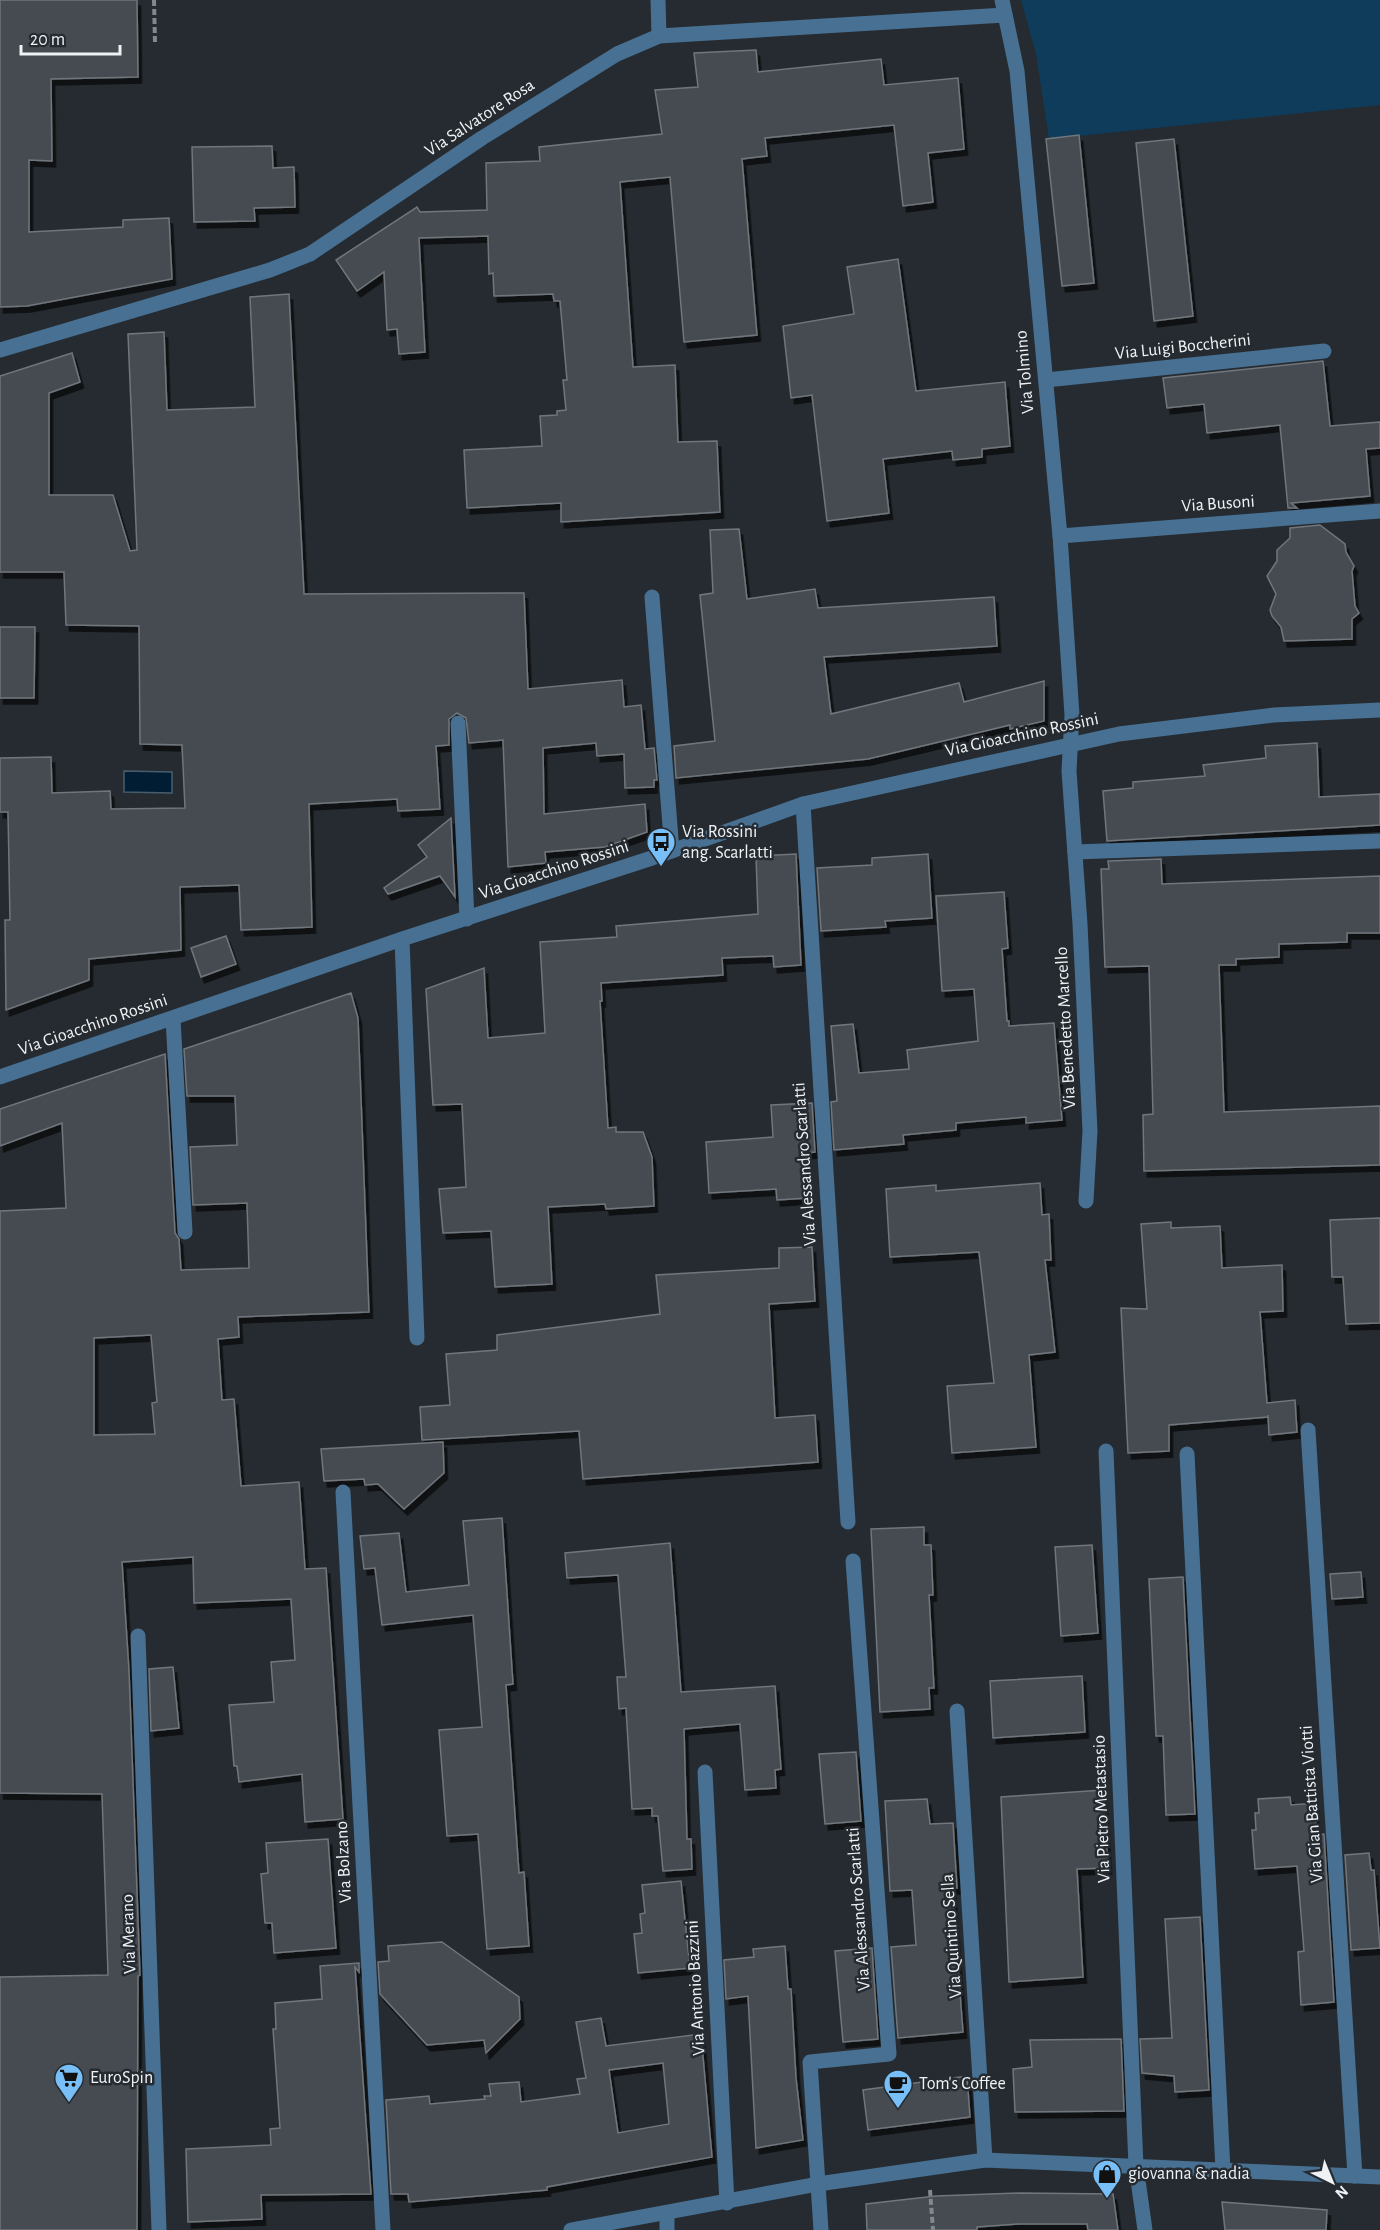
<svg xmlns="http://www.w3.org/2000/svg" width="1380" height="2230" font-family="'Alegreya Sans',sans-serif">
  <defs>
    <filter id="shadow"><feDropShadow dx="3.5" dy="6" stdDeviation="0" flood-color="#0009"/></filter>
  </defs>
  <rect width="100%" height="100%" fill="#252b30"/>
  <path fill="#0f3c5b" d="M1021,0h359v105l-331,34 -13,-85z"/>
  <path fill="#001d34" stroke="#475d6e" stroke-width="1.5" d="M124,771l48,1v21l-48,-1z"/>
  <g fill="#454b51" stroke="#70767c" stroke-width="1.5" fill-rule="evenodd" filter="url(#shadow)">
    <path d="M0,0h137l1,77 -87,2 1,82 -23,-1v72l94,-5v-7l46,-2 3,61 -145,27 -27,1z"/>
    <path d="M756,50l2,22 123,-13 3,26 74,-7 6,71 -36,4 5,49 -30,4 -9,-81 -129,13 2,18 -25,3 15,176 -73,7 -14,-165 -50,5 13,185 42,-2 3,77 39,-1 3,71 -159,10v-19l-94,5 -3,-58 78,-4 -2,-30 17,-1v-4l9,-1 -3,-30h4l-7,-79h-6l-1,-7 -59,2 -1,-23 -4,1 -1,-38 -69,2 6,114 -26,2 -2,-25 -10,1 -3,-58 -27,19 -21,-31 81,-53 3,5 67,-2 -1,-47 54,-2 -1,-14 123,-13 -7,-44 43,-3 -4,-34z"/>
    <path d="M1079,135l15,148 -32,3 -16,-147z"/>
    <path d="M1174,139l19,177 -39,5 -18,-178z"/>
    <path d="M272,146l1,22 21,-1 1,40 -41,1 1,13 -61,1 -2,-75z"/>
    <path d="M898,259l18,132 89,-9 5,64 -28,3v8l-29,3 -1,-9 -69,8 6,54 -62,8 -15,-126 -21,3 -8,-72 71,-12 -7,-47z"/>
    <path d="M289,294l15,300 220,-1 4,96 94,-9 2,27 17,-2 4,44 9,-1 3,32h-3v7l-29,1 -1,-34 -27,2 -1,-13 -53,5 1,66 101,-10 2,28 -42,15 -60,5 1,11 -38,4 -5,-127 -34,3 -3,-25 -9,-5 -8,6v26l-13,1 4,63 -42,2 -1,-12 -88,5 3,123 -71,3 -2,-45 -59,2 1,63 -92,9v21l-83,30 -1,-90h5l-2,-108h-8v-54l51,-1 1,36 58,-2 1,18 74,-1 -3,-63 -42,-1 -1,-118 -73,-1 -2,-53h-64v-196l72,-23 8,29 -31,11v102h64l17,56 7,-1 -9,-216 36,-2 3,78 88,-3 -5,-110z"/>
    <path d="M1323,361l7,65 50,-4v26l-14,1 4,47 -79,7 6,5h-9l-8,-83 -73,8 -3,-29 -37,4 -4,-30z"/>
    <path d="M1320,525l25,19 1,8 8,14 -2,5 3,35 4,7 -7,6v20l-68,2 -3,-14 -9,-11 -2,-6 6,-16 -9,-18 10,-15v-11l13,-12v-10z"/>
    <path d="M739,529l8,70 68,-10 3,19 176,-11 3,49 -173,11 7,57 128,-31 5,19 80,-21v40l-34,8v-4l-142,34 -192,19 -2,-32 41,-5 -15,-146 13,-2 -3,-63z"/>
    <path d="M0,627h35l-1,71h-34z"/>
    <path d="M1317,743l2,54 61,-3v31l-273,16 -4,-50 30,-3v-6l72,-6 -2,-11 63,-7 -1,-12z"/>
    <path d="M451,818l4,79 -15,-21 -52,18 -4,-6 43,-31 -9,-12z"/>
    <path d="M796,854l5,111 -27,2 -1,-11 -51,2 1,17 -122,8 1,18h-2l8,127 8,-1v5h27l9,25 2,49 -48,3 -1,-5 -57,3 4,77 -57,3 -4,-56 -48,2 -4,-44 27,-2 -4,-83 -29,1 -7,-116 58,-21 4,70 57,-5 -5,-91 77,-5 -1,-11 142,-12 -2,-58z"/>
    <path d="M928,854l4,64 -47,3 1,6 -65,4 -4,-63 55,-3v-7z"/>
    <path d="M1161,859l1,25 218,-8v57h-33v9l-68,2v13l-43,2v6h-17l5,147 156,-6v59l-236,6 -1,-56 10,-1 -4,-148 -44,1 -4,-98h8l-1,-8z"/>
    <path d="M1004,892l4,56 -6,1 5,72h2v5l45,-3 8,97 -36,3v-6l-70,6v7l-53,5 1,9 -70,6 -3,-48 6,-1 -6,-75 22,-2 6,49 50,-4 -2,-19 71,-9 -4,-52 -32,2 -6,-95z"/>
    <path d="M226,936l10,28 -35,13 -10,-29z"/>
    <path d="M351,993l7,25 11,294 -131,5 1,20 -21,2 4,61 12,-1 7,87 58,-4 6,87 21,-1 17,251 -38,3 -3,-48 -63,8 -2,-16h-3l-5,-61 45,-3 -3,-40 24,-2 -4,-61 -97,4 -1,-46 -71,5 7,109 11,304 -2,1 -1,254h-137v-253l108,-2 -6,-181 -102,-1v-582l66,-3 -4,-85 -62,23v-37l165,-55 10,179 4,6 2,31 68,-2 -2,-65 -54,2 -3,-58 47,-2 -2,-49h-48l-3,-47zM151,1335l6,67 -5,1 3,31 -61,1v-97z"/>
    <path d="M812,1103l3,49 -10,1 3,45 -31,2 -1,-11 -67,4 -3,-51 67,-5 -2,-32z"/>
    <path d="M1040,1183l2,32 7,-1 2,46h-6l10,92 -26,3 7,92 -84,6 -5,-67 47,-3 -15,-131 -89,5 -4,-68 50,-4v6z"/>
    <path d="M1380,1218v105l-34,1 -3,-47h-11l-2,-57z"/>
    <path d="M1171,1222v6l49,-2 2,42 60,-3 1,46 -23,1 7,91 28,-3 2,32 -28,3 -1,-20v2l-99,8v26l-41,2 -7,-145 26,1 -6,-85z"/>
    <path d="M812,1247l3,54 -46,3 6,114 40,-3 3,47 -235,17 -4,-48 -157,9 -2,-33 30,-2 -4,-51 51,-4v-15l163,-21 -4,-39 123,-7v-20z"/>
    <path d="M443,1442l1,31 -40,36 -26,-25 -13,1 -1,-6 -40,2 -3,-32z"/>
    <path d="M502,1518l11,166 -7,1 13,188 5,-1 5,74 -42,3 -9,-115 -31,2 -8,-106 43,-3 -9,-112 -91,10 -7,-57 -11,1 -4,-33 39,-3 7,59 63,-7 -6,-64z"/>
    <path d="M924,1527v18h7l2,50h-4l5,93h-5l1,21 -50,3 -9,-183z"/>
    <path d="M670,1543l11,149 94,-6 6,83 -6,1 1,18 -31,2 -5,-66 -56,5 3,110h4l1,30 -29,2 -5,-55h-6v-8l-20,1 -6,-101 -7,1 -2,-32h9l-8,-102 -51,3 -2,-25z"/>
    <path d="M1092,1545l6,88 -37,3 -6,-89z"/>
    <path d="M1361,1572l2,25 -31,2 -2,-25z"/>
    <path d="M1183,1577l12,237 -29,1 -3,-79h-7l-7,-157z"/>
    <path d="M173,1667l6,61 -28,3 -2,-62z"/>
    <path d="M1082,1676l3,56 -92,6 -3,-57z"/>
    <path d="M856,1752l5,69 -36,3 -6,-70z"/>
    <path d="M1103,1790l5,78 -31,1 6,108 -74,5 -8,-185z"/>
    <path d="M1290,1797l1,8 24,-2 1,32 8,-1 10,168 -33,3 -3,-53 6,-1 -7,-85 -42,3 -3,-39h4l-1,-17h4l-1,-14z"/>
    <path d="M927,1799l3,25 23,-1 4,65h-5l11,144 -65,6 -7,-91 25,-2 -4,-55 -22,1 -5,-90z"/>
    <path d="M328,1839l8,109 -62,5 -2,-30h-7l-4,-49 7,-1 -2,-30z"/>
    <path d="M1369,1853l2,17h3l6,78 -29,2 -6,-95z"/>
    <path d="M681,1881l9,87 -52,5 -4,-39 8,-1 -2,-19 5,-1 -3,-28z"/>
    <path d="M1200,1917l9,173 -34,2 -1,-16 -32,-3 -2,-34 32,-1 -7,-119z"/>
    <path d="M442,1942l77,55 1,22 -34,34 -2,-13 -57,5 -47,-51 -2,-32 11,-1 -1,-15z"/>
    <path d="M785,1946l3,43h3l5,89 7,62 -47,8 -8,-152 -22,3 -2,-39 30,-3 -1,-8z"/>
    <path d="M872,1948l6,91 -35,3 -8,-91z"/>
    <path d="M359,1963v9l-4,-5 16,227 -110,1 1,24 -74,3 -2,-73 85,-4 -1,-16 10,-1 -7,-99h3l-1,-26 47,-4 -2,-33z"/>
    <path d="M601,2018l5,28 95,-12 11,123 -165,30v3l-138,12 -1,-8h-17l-5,-94 43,-4 1,8 55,-5 -1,-3h7l-2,-12 30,-2 2,20 59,-8 -3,-15 9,-1 -10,-56zM663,2063l6,61 -51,9 -9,-63z"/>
    <path d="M1121,2039l3,72 -109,1 -2,-43 19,-2 -2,-27z"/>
    <path d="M967,2076l3,41 -102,13 -5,-40z"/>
    <path d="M1020,2193l93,1 5,36h-30l-1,-6h-68l-42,3v3h-110l-1,-26 70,-8z"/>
    <path d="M1222,2202l105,8 -1,20h-101z"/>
  </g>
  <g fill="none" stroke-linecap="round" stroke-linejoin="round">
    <g stroke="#83888c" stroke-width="4" stroke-dasharray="6 3" stroke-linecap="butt">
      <path d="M154,0l1,43"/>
      <path d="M930,2190l3,40"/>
    </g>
    <g stroke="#477092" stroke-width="15">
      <path d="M658,0l1,36"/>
      <path d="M1002,0l15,71 43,465 12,179 -3,56 11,153 10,207 -4,70"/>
      <path d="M0,350l270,-80 40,-16 172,-116 135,-84 42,-18 346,-21"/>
      <path d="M1046,380l278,-29"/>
      <path d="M1060,536l320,-25"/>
      <path d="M652,597l20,254"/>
      <path d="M458,723l9,196"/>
      <path d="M803,804l45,718"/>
      <path d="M1075,852l305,-11"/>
      <path d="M402,939l15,399"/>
      <path d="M173,1019l12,213"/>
      <path d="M0,1077l402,-138 250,-81 151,-54 316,-70 155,-19 106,-5"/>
      <path d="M1308,1430l47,746"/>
      <path d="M1106,1451l30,715 9,64"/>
      <path d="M1187,1454l36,716"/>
      <path d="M343,1492l40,738"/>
      <path d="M138,1636l21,594"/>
      <path d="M957,1711l28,449"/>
      <path d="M705,1772l22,431"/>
      <path d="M667,2214v16"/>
      <path d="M571,2230l247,-46 167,-24 395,17"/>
      <path d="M821,2230l-11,-168 79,-8 -36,-493"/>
    </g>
  </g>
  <defs>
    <g id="bus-pin" transform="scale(1.5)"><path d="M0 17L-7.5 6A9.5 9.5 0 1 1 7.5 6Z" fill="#78bff7" stroke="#252b30"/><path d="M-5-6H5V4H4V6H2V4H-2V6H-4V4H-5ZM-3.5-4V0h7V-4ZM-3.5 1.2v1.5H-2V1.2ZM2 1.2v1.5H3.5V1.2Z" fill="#111"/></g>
    <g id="supermarket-pin" transform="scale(1.5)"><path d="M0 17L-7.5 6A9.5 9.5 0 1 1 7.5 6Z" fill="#78bff7" stroke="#252b30"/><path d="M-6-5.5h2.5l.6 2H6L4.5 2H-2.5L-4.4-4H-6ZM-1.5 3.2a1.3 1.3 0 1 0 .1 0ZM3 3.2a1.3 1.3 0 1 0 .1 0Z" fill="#111"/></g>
    <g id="cafe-pin" transform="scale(1.5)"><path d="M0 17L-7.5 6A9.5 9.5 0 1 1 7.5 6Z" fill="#78bff7" stroke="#252b30"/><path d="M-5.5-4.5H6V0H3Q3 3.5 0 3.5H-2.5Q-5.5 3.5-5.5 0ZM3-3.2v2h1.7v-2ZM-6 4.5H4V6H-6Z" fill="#111"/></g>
    <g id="shop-pin" transform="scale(1.5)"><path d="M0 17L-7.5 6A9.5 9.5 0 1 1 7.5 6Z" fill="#78bff7" stroke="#252b30"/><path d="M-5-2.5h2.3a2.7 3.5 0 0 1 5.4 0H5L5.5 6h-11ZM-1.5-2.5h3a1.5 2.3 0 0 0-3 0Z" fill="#111"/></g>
  </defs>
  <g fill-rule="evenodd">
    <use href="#bus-pin" x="661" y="842"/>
    <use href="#supermarket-pin" x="69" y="2078"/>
    <use href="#cafe-pin" x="898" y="2084"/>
    <use href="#shop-pin" x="1107" y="2174"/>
  </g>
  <g text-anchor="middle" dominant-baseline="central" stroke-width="5" stroke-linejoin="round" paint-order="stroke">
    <g font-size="18" fill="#eef2f5" stroke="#252b30">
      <text transform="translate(480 118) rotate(-33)">Via Salvatore Rosa</text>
      <text transform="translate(1183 347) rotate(-6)">Via Luigi Boccherini</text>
      <text transform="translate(1025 372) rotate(-95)">Via Tolmino</text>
      <text transform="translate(1218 504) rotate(-4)">Via Busoni</text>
      <text transform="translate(1022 735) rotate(-12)">Via Gioacchino Rossini</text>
      <text transform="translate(554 870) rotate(-18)">Via Gioacchino Rossini</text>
      <text transform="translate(93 1025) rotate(-19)">Via Gioacchino Rossini</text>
      <text transform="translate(1066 1028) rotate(-93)">Via Benedetto Marcello</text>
      <text transform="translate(805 1164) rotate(-94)">Via Alessandro Scarlatti</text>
      <text transform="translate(1312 1804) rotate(-94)">Via Gian Battista Viotti</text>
      <text transform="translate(1102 1809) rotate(-92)">Via Pietro Metastasio</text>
      <text transform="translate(344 1862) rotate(-93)">Via Bolzano</text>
      <text transform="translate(859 1909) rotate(-94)">Via Alessandro Scarlatti</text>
      <text transform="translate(129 1934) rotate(-92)">Via Merano</text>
      <text transform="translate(952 1936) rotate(-94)">Via Quintino Sella</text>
      <text transform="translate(696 1988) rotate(-93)">Via Antonio Bazzini</text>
    </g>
    <g font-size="18" fill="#eef2f5" stroke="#252b30" text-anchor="start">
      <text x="682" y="832">Via Rossini<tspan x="682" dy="21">ang. Scarlatti</tspan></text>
      <text x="90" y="2078">EuroSpin</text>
      <text x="919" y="2084">Tom's Coffee</text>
      <text x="1128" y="2174">giovanna &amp; nadia</text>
    </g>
  </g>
  <g transform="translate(1332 2182) rotate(137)" stroke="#252b30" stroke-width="4.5" paint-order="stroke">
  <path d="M0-4.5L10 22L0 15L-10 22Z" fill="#eef2f5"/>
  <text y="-9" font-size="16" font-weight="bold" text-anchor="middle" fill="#eef2f5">N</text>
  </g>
  <path d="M21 45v9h99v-9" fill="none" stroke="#eef2f5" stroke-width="3"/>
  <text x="30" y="45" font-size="18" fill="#eef2f5" stroke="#252b30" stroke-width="4.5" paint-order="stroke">20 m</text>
</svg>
